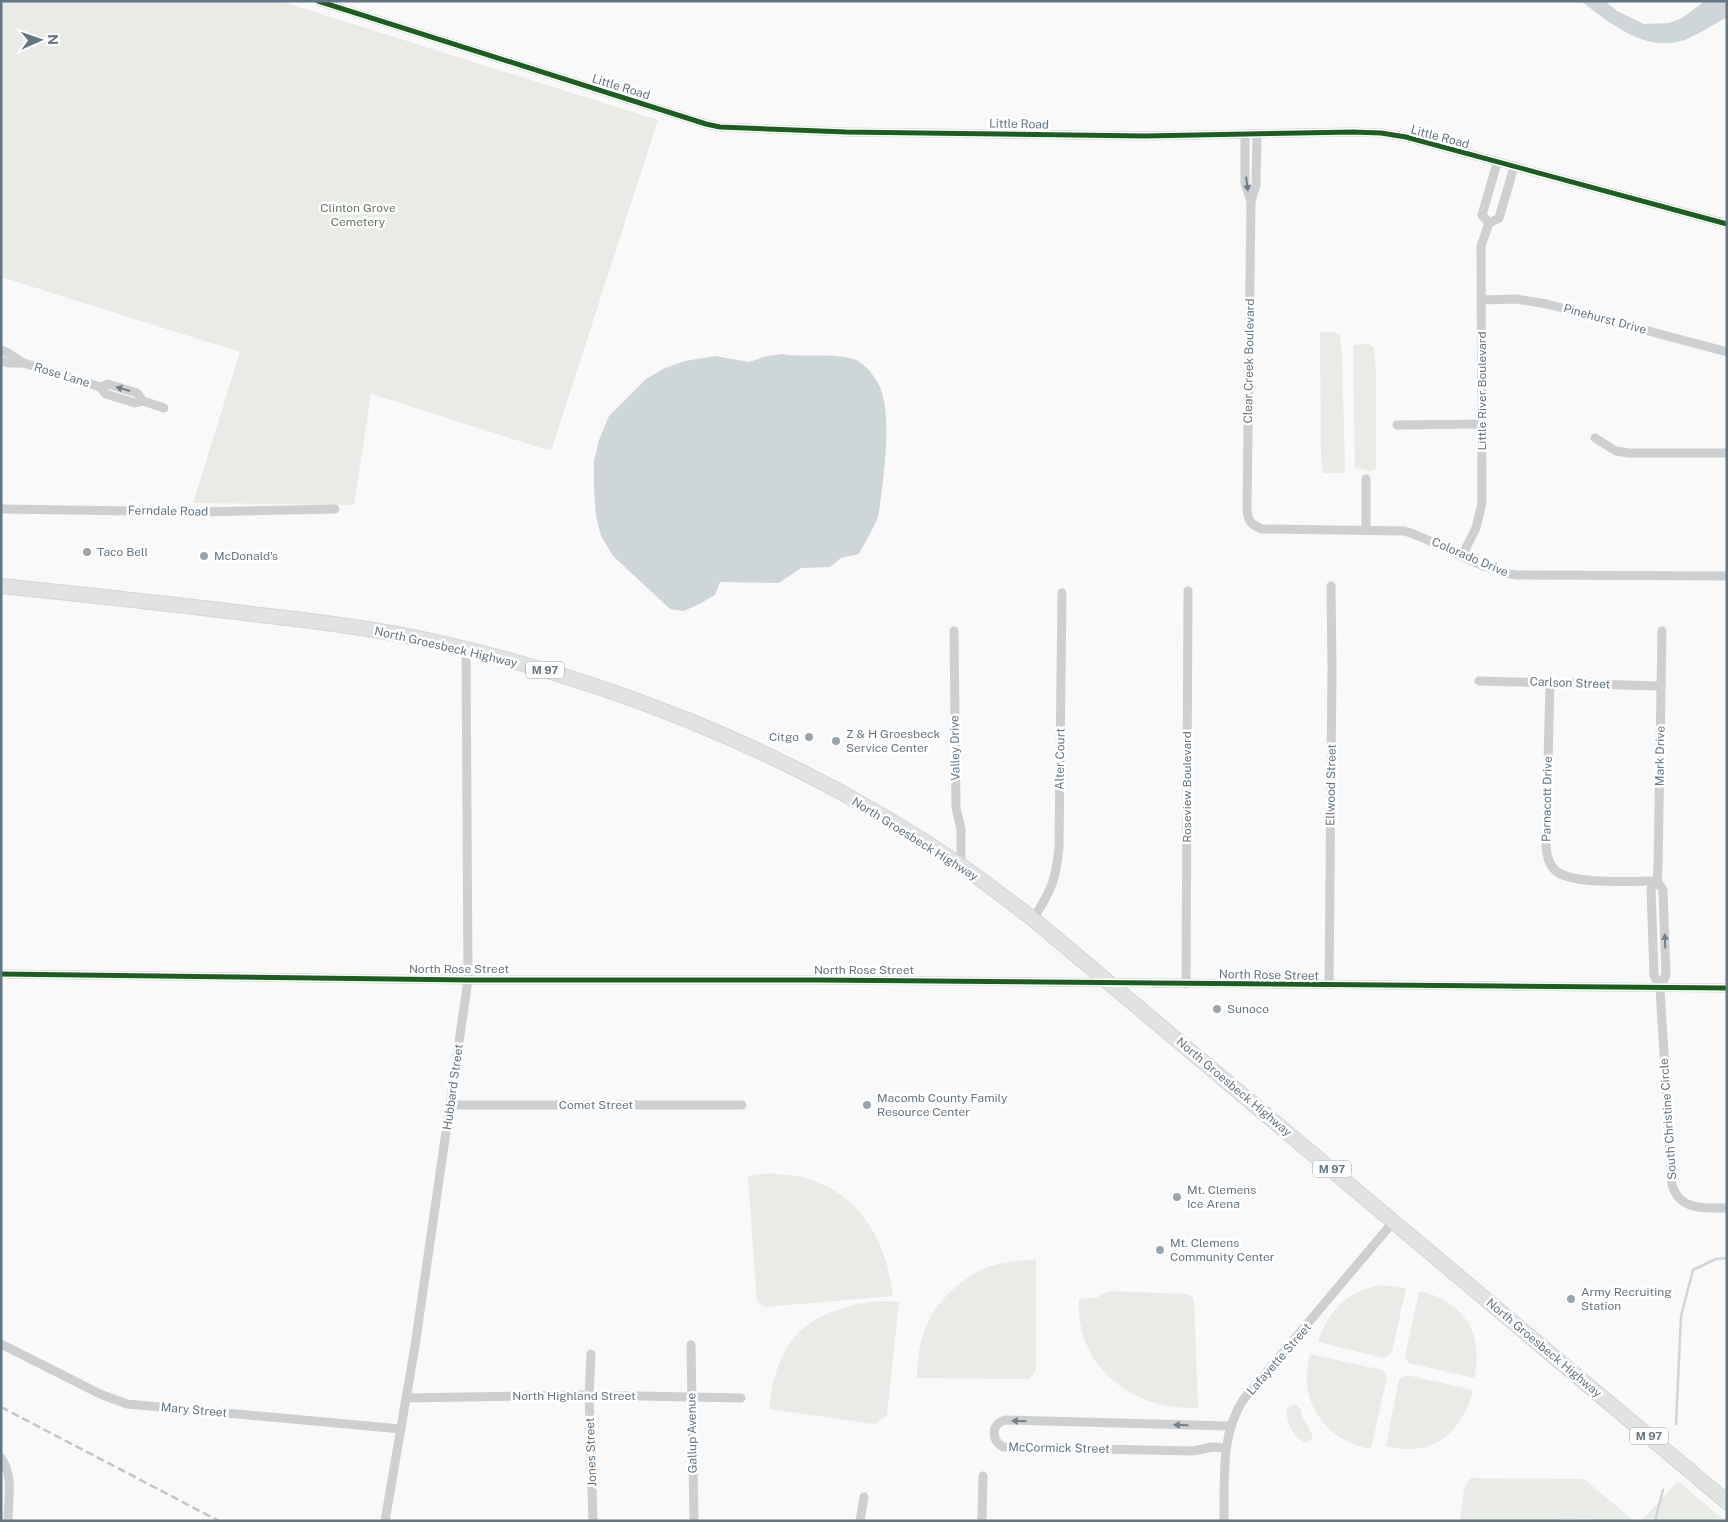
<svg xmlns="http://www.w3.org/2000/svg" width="1728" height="1522" font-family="'Public Sans',sans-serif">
  <rect width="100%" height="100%" fill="#f9f9f9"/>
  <g fill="#e8ebe6">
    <path d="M1,1h279l378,119 -107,331 -180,-57 -17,111 -161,-2 47,-151 -239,-75z"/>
    <path d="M1320,332h14l6,3 2,23 3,111 -1,4h-21l-2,-17z"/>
    <path d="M1368,344l6,3 2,24v98l-6,2 -15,-3 -2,-119 1,-4z"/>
    <path d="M762,1174c79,-3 122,48 131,122l-128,11 -8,-5 -9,-126z"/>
    <path d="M1036,1259v112l-7,8 -112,-1c0,-38 11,-68 40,-92 8,-6 16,-13 26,-17 16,-7 36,-8 53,-10z"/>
    <path d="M1381,1285l25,3 -14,64 -8,6 -66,-16c10,-31 29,-51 63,-57z"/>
    <path d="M1108,1291l80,3 6,5 4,109c-12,0 -24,0 -35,-3 -52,-12 -87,-53 -84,-106l17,-1z"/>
    <path d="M1419,1291c44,9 66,43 55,87l-66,-15 -3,-6z"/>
    <path d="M878,1301l21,1 -12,113 -12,9 -106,-15c2,-10 2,-21 5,-30 15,-55 51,-71 104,-78z"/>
    <path d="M1310,1354l72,16 5,7 -16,72c-32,-5 -60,-29 -64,-64 -1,-10 1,-20 3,-31z"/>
    <path d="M1406,1375l67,15c-11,44 -42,68 -87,56l13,-67z"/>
    <path d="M1293,1405h4l4,5 1,6 11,20 -1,3 -7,4c-11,-6 -21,-23 -18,-35z"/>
    <path d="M1471,1478l113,1 50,42 -74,-2 -2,2h-98l4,-32z"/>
    <path d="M1678,1481l47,40h-84z"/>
  </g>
  <g fill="#ced6d9">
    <path d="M1581,1h24l12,10 27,13 25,-1 13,-5 23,-17h22v16c-13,7 -25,15 -38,21 -40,18 -78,-14 -108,-37z"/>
    <path d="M782,354c21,4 57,-2 76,7 9,5 18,17 22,26 11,27 5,74 2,103 -2,8 -2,19 -4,27 -5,13 -13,25 -19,37l-18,4 -11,9 -29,1 -22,15 -59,-1 -5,13 -14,8 -17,8 -14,-2 -57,-53 -12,-20 -5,-20 -2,-26v-29l5,-21 10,-24 37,-37 19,-11 20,-7 30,-5 34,6 18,-6z"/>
  </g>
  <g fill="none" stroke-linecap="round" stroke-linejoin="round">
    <g stroke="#ced6d9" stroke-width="2.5">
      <path d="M1676,1424l5,-108 12,-46 23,-11 11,-1"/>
      <path d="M1655,1521l8,-31"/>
    </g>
    <g stroke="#d5d6d7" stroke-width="16">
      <path id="primary" d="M1,586c86,9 173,18 259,29 46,5 92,11 137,19 200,39 396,117 565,232 24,17 47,35 71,53l694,583"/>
    </g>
    <g stroke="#cecfd0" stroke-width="9">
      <path d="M318,1l388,123 14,3 126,5 299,4 208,-4 28,1 25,4 321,87"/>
      <path d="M1245,135v48l6,18 5,-16 1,-50"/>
      <path d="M1497,163l-15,52 7,8 10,-5 15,-51"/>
      <path d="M1251,201l-4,307c0,12 4,17 15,21l142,2c38,11 73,39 113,44l210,1"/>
      <path d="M1481,300l35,-1 31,5 180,48"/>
      <path d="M1,350l7,3 15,10"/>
      <path d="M1,361l7,2h16l76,24 6,7 29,9 8,-2"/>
      <path d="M100,387l8,-3 29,9 6,8 21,7"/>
      <path d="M1397,425l85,-1"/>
      <path d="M1595,438l21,13 13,2h98"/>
      <path d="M1,509l199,3 135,-3"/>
      <path d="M1366,530v-51"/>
      <path d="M1462,556l14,-28 6,-25 -1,-257 8,-23"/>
      <path d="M954,631l2,177 5,21v36"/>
      <path d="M1479,681l182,5"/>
      <path d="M1550,682l-4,164c1,9 2,18 10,25 16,14 78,10 101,10l1,-13 4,-237"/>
      <path d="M1033,919c18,-28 23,-39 26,-72l3,-254"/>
      <path d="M1,974l467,6h350l909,8"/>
      <path d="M1186,984l2,-393"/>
      <path d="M1329,985l3,-317 -1,-82"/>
      <path d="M1660,988l6,-13 -3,-85 -6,-9 -6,8 3,86 6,13 12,197c8,26 32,23 55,23"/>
      <path d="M451,1105h291"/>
      <path d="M1,1344l99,50 27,10 274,25"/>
      <path d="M691,1345l3,176"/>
      <path d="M591,1354l-2,41 4,126"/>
      <path d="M407,1398l182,-3 152,3"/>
      <path d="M1226,1448l-14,-1 -19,4 -190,-4c-12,-7 -12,-23 2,-27l225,6"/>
      <path d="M1,1458c13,17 7,43 7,63"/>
      <path d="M385,1521l30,-175 53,-366 -2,-331"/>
      <path d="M860,1521l4,-24"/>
      <path d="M982,1521l1,-45"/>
      <path d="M1224,1521c1,-42 -4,-85 19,-121l151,-179"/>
    </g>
    <use href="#primary" stroke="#e1e2e2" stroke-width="14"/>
    <path stroke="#c3c5c6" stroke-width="2.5" stroke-dasharray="8 4" stroke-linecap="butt" d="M1,1407l218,114"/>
    <g stroke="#fff" stroke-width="8">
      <g id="cycleway">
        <path d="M318,1l388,123 14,3 126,5 299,4 208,-4 28,1 25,4 321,87"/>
        <path d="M1,974l467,6h350l909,8"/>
      </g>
    </g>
    <use href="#cycleway" stroke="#1b5e20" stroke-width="5"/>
  </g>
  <defs><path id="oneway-solid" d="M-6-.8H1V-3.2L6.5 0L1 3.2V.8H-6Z" transform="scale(1.25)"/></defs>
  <g fill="#707f8b">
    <use href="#oneway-solid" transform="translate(1247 184) rotate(83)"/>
    <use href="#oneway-solid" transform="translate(123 389) rotate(-164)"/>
    <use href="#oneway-solid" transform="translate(1665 941) rotate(-92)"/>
    <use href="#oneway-solid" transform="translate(1019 1421) rotate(-179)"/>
    <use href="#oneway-solid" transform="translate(1181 1425) rotate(-179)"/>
  </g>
  <g fill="#99a4ac" stroke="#fff" stroke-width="2">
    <circle cx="87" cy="552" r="5"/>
    <circle cx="204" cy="556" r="5"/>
    <circle cx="809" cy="737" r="5"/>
    <circle cx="836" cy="741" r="5"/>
    <circle cx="1217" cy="1009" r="5"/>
    <circle cx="867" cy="1105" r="5"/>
    <circle cx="1177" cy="1197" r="5"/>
    <circle cx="1160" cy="1250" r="5"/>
    <circle cx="1571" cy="1299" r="5"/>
  </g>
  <g text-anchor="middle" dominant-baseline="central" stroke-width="5" stroke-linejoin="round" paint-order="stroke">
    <g fill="#fff" stroke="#939fa8" stroke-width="1">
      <rect x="526" y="661.5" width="38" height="17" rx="4"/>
      <rect x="1313" y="1160.5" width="38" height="17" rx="4"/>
      <rect x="1630" y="1427.5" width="38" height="17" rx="4"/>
    </g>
    <g font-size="11" font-weight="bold" fill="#657683">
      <text x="545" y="670">M 97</text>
      <text x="1332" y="1169">M 97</text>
      <text x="1649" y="1436">M 97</text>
    </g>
    <g font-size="12" fill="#657683" stroke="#fff">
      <text transform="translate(621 87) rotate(17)">Little Road</text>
      <text transform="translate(1019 124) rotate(1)">Little Road</text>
      <text transform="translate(1440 137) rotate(15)">Little Road</text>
      <text transform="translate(1605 319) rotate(15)">Pinehurst Drive</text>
      <text transform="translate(1249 361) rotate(-89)">Clear Creek Boulevard</text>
      <text transform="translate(62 375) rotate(17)">Rose Lane</text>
      <text transform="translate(1482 391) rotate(-90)">Little River Boulevard</text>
      <text transform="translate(168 511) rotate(1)">Ferndale Road</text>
      <text transform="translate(1470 557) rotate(23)">Colorado Drive</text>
      <text transform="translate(446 647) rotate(13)">North Groesbeck Highway</text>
      <text transform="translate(1570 683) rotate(2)">Carlson Street</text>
      <text transform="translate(955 748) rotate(-91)">Valley Drive</text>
      <text transform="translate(1660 756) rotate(-89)">Mark Drive</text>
      <text transform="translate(1060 759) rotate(-89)">Alter Court</text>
      <text transform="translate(1331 785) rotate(-89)">Ellwood Street</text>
      <text transform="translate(1187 787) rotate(-90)">Roseview Boulevard</text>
      <text transform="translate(1547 799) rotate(-89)">Parnacott Drive</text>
      <text transform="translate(915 839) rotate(32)">North Groesbeck Highway</text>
      <text x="459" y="969">North Rose Street</text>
      <text x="864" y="970">North Rose Street</text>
      <text transform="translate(1269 975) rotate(1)">North Rose Street</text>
      <text transform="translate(453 1087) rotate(-82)">Hubbard Street</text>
      <text transform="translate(1234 1087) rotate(40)">North Groesbeck Highway</text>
      <text x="596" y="1105">Comet Street</text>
      <text transform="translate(1668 1119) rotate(-94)">South Christine Circle</text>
      <text transform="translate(1544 1348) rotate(40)">North Groesbeck Highway</text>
      <text transform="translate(1279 1359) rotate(-49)">Lafayette Street</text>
      <text x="574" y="1396">North Highland Street</text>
      <text transform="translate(194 1410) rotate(5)">Mary Street</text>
      <text transform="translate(692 1433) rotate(-91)">Gallup Avenue</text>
      <text transform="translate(1059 1448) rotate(1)">McCormick Street</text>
      <text transform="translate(591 1452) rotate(-92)">Jones Street</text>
    </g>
    <g font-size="12" fill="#687a64" stroke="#fff">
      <text x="358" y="208">Clinton Grove<tspan x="358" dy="14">Cemetery</tspan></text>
    </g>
    <g font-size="12" fill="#657683" stroke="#fff" text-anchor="start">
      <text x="97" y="552">Taco Bell</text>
      <text x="214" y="556">McDonald's</text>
      <text x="846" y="734">Z &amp; H Groesbeck<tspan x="846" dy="14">Service Center</tspan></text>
      <text x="799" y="737" text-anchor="end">Citgo</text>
      <text x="1227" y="1009">Sunoco</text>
      <text x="877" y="1098">Macomb County Family<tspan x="877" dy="14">Resource Center</tspan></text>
      <text x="1187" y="1190">Mt. Clemens<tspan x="1187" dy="14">Ice Arena</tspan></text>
      <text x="1170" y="1243">Mt. Clemens<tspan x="1170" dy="14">Community Center</tspan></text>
      <text x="1581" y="1292">Army Recruiting<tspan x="1581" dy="14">Station</tspan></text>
    </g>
  </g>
  <rect width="1728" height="1522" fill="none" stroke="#657683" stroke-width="5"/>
  <g transform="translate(40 40) rotate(88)" stroke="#ffffff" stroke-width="4" paint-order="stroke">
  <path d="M0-4L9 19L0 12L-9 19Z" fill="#657683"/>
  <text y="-8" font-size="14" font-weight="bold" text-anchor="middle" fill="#657683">N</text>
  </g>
</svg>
